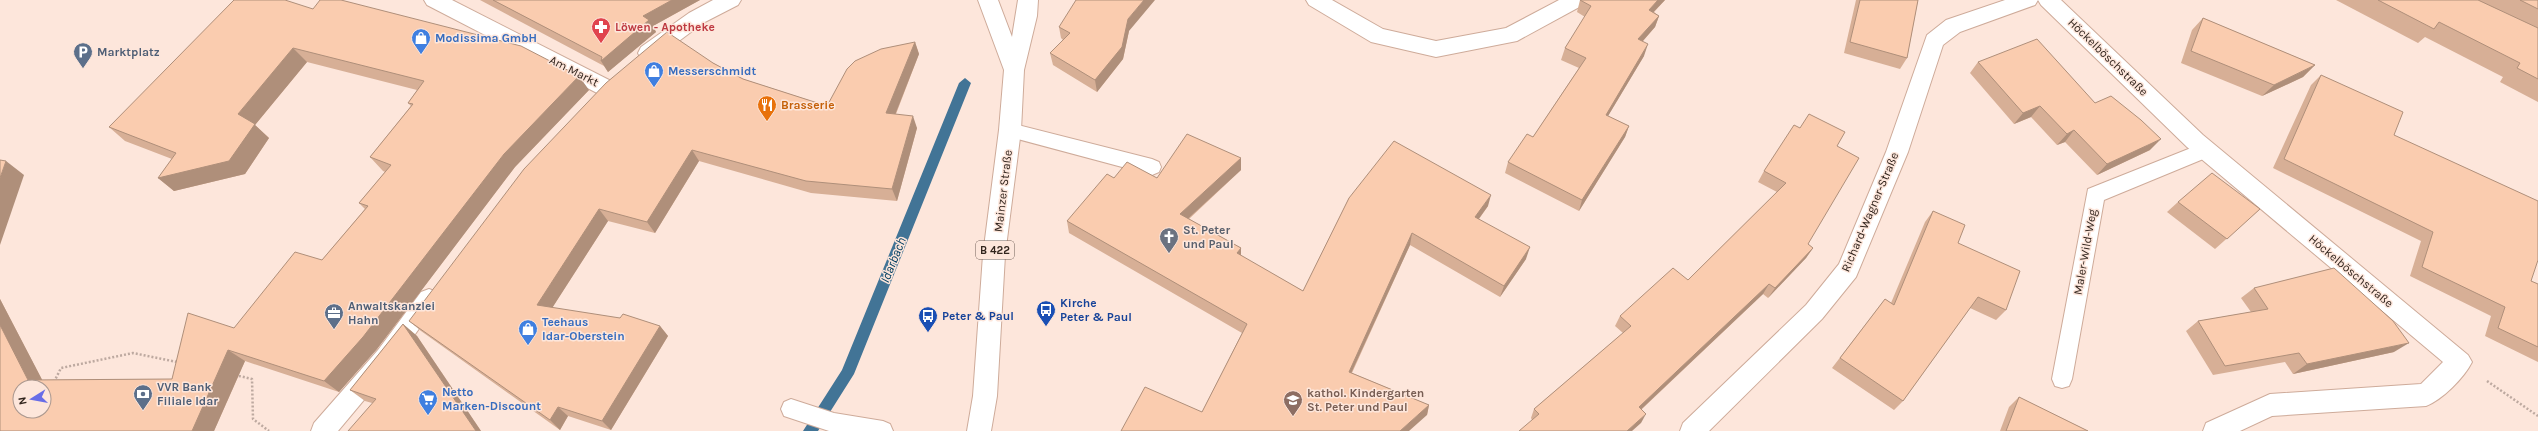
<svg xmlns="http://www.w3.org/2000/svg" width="2538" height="431" font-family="Karla,sans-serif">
  <rect width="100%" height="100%" fill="#fde6db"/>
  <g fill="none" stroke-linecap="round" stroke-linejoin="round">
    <path fill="#427496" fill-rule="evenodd" d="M965,78l6,5 -117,291 -36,57h-15l39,-61 117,-287z"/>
    <g stroke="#ceab9a" stroke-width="2">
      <g id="lane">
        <path d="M1010,123l142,36 7,3 2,5 -2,5 -7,3 -142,-38 -6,-2 -3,-5 3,-5z"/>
        <path d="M2206,142l7,3 2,5 -2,5 -109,45 -32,179 -3,7 -7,2 -7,-2 -3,-7 36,-190z"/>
        <path d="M791,399l43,14 49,8 7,3 3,7h-64l-45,-15 -3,-7 3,-7z"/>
      </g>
    </g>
    <g stroke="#ceab9a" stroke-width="2">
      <g id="street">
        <path d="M424,0h28l161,82 3,6 -3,6 -7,2 -7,-2 -172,-89z"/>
        <path d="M713,0h28l-3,5 -35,18 -48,36 -7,2 -7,-2 -3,-6 3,-6 48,-34z"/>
        <path d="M1306,0h26l51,29 53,12 70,-13 53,-28h27l-3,5 -66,36 -81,16 -65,-15 -62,-37z"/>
        <path d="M2005,0h33l-3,5 -75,27 -17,13 -35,107 -52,125 -34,42 -113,112h-29l3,-8 123,-118 33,-41 47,-112 41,-117 19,-15z"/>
        <path d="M2038,0h23l142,135 265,220 4,7c-8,16 -30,38 -46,44l-154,10 -32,15h-37l3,-8 64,-29 151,-10 22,-22 -256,-215 -146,-142z"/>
        <path d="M429,289l8,3 3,7 -46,65 -56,67h-27l3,-8 64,-73 43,-58z"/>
      </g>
    </g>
    <g stroke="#ceab9a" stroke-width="2">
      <path id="primary" d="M978,0h20l14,37 6,-37h20l-1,16 -13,54 -3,60 -16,125 -8,141 -6,35h-24l6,-35 10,-141 16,-125 5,-60z"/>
    </g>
    <g stroke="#bda9a0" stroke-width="2.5" stroke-dasharray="2 2" stroke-linecap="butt">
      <path d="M235,375l17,4 1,40 16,12"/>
      <path d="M2487,381l51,35"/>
      <path d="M54,382l7,-14 72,-15 44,9"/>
    </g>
    <use href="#lane" fill="#fff" fill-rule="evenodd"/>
    <use href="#street" fill="#fff" fill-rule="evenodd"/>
    <use href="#primary" fill="#fff" fill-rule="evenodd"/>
  </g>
  <g fill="#d7af96">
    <path d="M480,0h220l-47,26 3,6 -48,40 -4,-6z"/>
    <path d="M1580,0h85l-11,12 5,4 -4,11 -12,14 1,15 -36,60 21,10 -4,11 -46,74 -74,-38 3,-11 25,-25 46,-69 -18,-8 4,-12 20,-31 -8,-5z"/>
    <path d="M1856,0h62l-11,58 -7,11 -56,-16z"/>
    <path d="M2336,0h202v102l-38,-20 3,-5 -78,-40 -7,6z"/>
    <path d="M313,9l276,81 -74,77 -138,182 -38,43 -94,-31 -31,70h-214v-132l42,81 130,-1 62,-51 88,-68 43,-51 -6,-6 26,-31 -2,-1 -13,-14 41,-51 -3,-3 9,-13 -110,-28 -52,63 14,13 -24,36 -71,17 -16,-13 14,-19 -47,-18 -16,-14z"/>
    <path d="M2203,18l112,47 -12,12 -41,19 -81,-33 11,-33z"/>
    <path d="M1059,27l70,4 -6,28 -26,33 -44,-27 -3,-12 13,-13 -2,-2z"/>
    <path d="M915,42l4,12 -23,60 21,14 -20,73 -86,-8 -112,-32 -44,72 -47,-12 -56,87 108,18 8,10 -57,94 -43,-14 -8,14 -139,-99 -12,-10 304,-258 30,16 84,27z"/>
    <path d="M1978,62l117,41 55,47 -53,25 -32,-33 -8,3 -26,-28 -17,7 -44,-51z"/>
    <path d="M2321,75l73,60 137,146 7,3v78l-53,-26 6,-20 -81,-40 11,-35 -148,-73 38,-83z"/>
    <path d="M1837,146l-29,98 5,4 -7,10 -38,40 -5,-4 -121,115 -1,14 -109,-3 -1,-2 3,-9 89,-76 -8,-7 5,-10 68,-36 89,-88 -19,-10 6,-11z"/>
    <path d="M1241,158v12l-52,49 52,29v8l62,35 46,-93 139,8 -9,13 47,40 -26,38 -90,-52 -58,128 77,32 -2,10 -225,-3 40,-79 -173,-100 -2,-12 47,-43h43z"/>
    <path d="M2178,202l82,7 -45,40 -48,-37z"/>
    <path d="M1933,211l25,32 48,67 -10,10 -26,-12 -67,93 -9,9 -62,-42 53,-69 6,4 34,-81z"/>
    <path d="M2254,288l140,64 -101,22 -8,-12 -72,13 -27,-44 12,-10 53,-9 -10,-14z"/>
    <path d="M403,324l14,12 64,95 -109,-28 -7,-2 -15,-11z"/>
    <path d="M2019,397l69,34h-88l9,-24z"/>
  </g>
  <g fill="#af8f7a">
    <path d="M672,0h28l-47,26 3,6 -48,40 -7,-11 42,-45z"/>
    <path d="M1144,0h11l-26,31 -6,28 -26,33 -2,-12 33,-61z"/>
    <path d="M1658,0h7l-20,21 4,-11z"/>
    <path d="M1659,16l-4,11 -21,24 4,-12z"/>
    <path d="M915,42l4,12 -28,71 -5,-12z"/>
    <path d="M1648,44l-4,12 -42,70 4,-11z"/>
    <path d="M293,48l14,14 -52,63 14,13 -24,36 -71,17 -16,-13 80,-64z"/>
    <path d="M2315,65l-12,12 -41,19 12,-11z"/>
    <path d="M579,76l10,14 -74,77 -138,182 -38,43 -15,-11 180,-227z"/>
    <path d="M2040,106l-9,11 -17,7 9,-11z"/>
    <path d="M913,116l4,12 -20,73 -5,-12z"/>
    <path d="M1629,126l-4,11 -46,74 3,-11z"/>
    <path d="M2074,130l-9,12 -8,3 10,-11z"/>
    <path d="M2161,139l-11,11 -53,25 10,-11z"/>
    <path d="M692,150l7,11 -44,72 -8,-11z"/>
    <path d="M1241,158v12l-60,55 -1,-11z"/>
    <path d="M6,161l18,14 -24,70v-67z"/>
    <path d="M1491,195l-3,11 -16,22 3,-11z"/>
    <path d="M599,209l9,12 -61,95 -10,-11z"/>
    <path d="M1412,233l-2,12 -63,137 2,-10z"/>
    <path d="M1530,247l-4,12 -26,38 4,-11z"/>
    <path d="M1241,248v11l-4,-6z"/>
    <path d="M1813,248l-7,10 -38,40 7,-10z"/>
    <path d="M1769,284l-6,10 -129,122 5,-9z"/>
    <path d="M0,299l48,92 -20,-11 -28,-55z"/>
    <path d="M403,324l14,12 64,95h-5z"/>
    <path d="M660,326l8,10 -57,94 -9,-9z"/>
    <path d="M2409,343l-15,9 -101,22 14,-10z"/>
    <path d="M228,350l17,11 -31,70h-22z"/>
    <path d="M1429,405l-2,10 -18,16h-9z"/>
    <path d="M558,407l10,9 -8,14 -10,-10z"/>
    <path d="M1646,414l-5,9 -9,8h-5z"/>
  </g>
  <g fill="#faccaf" stroke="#af8f7a" fill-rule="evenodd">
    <path d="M234,0h51l28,9 7,-9h21l180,46 58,30 -75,78 -141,183 -39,44 -96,-31 -36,81h-192v-106l28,55 144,-1 16,-66 46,15 61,-76 27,8 46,-54 -9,-3 32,-38 -21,-8 43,-53 -5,-1 16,-22 -131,-33 -55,66 17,10 -26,37 -71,17 18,-25 -67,-26zM20,387h24v24h-24z"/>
    <path d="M493,0h179l-29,16 6,4 -48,41 1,-4z"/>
    <path d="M1076,0h68l-16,19 -6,28 -27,33 -45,-27 20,-20 -11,-6z"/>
    <path d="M1580,0h78l-9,10 10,6 -21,23 10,5 -42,71 23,11 -47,74 -74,-38 19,-28 6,3 53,-79 -21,-10 26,-42z"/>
    <path d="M1860,0h58l-11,58 -57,-16z"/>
    <path d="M2378,0h100l60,28v51l-21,-11 3,-5 -81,-41 -5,7z"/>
    <path d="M2520,0h18v9z"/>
    <path d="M2203,18l112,47 -41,20 -83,-34z"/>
    <path d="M667,32l46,31 30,16 84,27 20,-37 8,-8 26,-12 34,-7 -29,71 27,3 -21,73 -86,-8 -114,-31 -45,72 -48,-13 -62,96 83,13 3,-4 37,12 -58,95 -44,-14 -8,13 -141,-99 115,-152 82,-86z"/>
    <path d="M2037,39l58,64 16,-7 30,24 20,19 -54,25 -33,-34 -7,4 -27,-28 -17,7 -45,-51z"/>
    <path d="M2321,75l82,37 -9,23 144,66v59l-7,21 7,3v63l-40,-19 7,-21 -83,-40 11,-35 -149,-73z"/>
    <path d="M1809,114l36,18 -8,14 22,12 -51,86 5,4 -38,40 -6,-4 -130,123 7,7 -19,17h-108l20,-17 -5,-5 97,-83 -11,-10 53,-48 15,12 98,-97 -22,-12 30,-46 6,3z"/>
    <path d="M1187,134l54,24 -61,56 61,34 -4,5 66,38 46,-93 45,-57 97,54 -16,22 55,30 -26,39 -92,-53 -63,139 80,33 -29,26h-279l24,-44 57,25 45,-88 -180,-103 40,-47 7,4 13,-16 30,16z"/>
    <path d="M0,160l6,1 -6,17z"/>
    <path d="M2212,173l48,36 -33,30 -49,-37z"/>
    <path d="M1933,211l32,14 -7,18 62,28 -14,39 -28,-13 -75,104 -63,-43 45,-59 9,6z"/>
    <path d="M2334,268l59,53 16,22 -102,21 -8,-11 -74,13 -27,-45 70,-12 -14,-21z"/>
    <path d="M403,324l73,107h-128l28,-32 -26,-9z"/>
    <path d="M2019,397l69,34h-82z"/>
  </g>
  <defs>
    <g id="pharmacy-pin" transform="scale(1)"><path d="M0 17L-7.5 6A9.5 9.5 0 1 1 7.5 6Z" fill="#e0444e" stroke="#fde6db"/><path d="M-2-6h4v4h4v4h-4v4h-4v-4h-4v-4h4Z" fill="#fff"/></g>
    <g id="shop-pin" transform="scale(1)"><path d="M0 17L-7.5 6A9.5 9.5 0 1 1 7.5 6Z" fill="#3f7fe0" stroke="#fde6db"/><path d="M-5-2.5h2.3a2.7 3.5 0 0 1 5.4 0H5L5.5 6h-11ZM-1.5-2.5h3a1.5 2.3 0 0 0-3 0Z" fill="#fff"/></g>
    <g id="parking-pin" transform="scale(1)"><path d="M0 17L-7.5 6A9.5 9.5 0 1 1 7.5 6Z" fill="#5c6f8a" stroke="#fde6db"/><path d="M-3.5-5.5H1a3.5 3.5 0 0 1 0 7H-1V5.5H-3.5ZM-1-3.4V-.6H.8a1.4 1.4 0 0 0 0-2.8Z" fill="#fff"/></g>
    <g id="restaurant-pin" transform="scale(1)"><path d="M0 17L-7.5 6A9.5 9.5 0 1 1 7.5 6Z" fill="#e8710a" stroke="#fde6db"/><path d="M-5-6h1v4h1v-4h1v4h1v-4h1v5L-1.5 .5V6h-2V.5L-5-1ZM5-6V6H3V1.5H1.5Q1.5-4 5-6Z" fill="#fff"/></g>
    <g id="church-pin" transform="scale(1)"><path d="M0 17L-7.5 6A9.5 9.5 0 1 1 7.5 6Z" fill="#6b7280" stroke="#fde6db"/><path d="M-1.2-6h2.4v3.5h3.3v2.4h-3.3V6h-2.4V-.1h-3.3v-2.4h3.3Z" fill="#fff"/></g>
    <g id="bus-pin" transform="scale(1)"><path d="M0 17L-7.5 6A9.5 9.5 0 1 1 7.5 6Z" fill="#1a4fb4" stroke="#fde6db"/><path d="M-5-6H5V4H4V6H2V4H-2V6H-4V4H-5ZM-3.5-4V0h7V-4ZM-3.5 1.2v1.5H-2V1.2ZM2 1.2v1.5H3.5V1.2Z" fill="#fff"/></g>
    <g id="office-pin" transform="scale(1)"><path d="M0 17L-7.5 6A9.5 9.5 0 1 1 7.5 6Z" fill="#5c6f8a" stroke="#fde6db"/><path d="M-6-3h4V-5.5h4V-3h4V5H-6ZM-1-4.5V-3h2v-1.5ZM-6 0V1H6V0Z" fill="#fff"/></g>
    <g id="bank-pin" transform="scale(1)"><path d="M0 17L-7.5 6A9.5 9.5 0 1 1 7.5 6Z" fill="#5c6f8a" stroke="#fde6db"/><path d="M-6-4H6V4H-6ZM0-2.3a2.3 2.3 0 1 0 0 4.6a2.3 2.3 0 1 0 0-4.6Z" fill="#fff"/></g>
    <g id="supermarket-pin" transform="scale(1)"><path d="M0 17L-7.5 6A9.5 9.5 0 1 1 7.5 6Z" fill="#3f7fe0" stroke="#fde6db"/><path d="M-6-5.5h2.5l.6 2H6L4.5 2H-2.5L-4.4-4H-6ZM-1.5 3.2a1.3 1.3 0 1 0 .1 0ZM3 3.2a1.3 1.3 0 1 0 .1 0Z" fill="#fff"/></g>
    <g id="school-pin" transform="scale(1)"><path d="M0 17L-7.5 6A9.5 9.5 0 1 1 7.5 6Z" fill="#8d6e63" stroke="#fde6db"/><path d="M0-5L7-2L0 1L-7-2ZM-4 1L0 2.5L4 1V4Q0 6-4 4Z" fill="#fff"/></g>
  </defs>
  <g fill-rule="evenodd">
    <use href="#pharmacy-pin" x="601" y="27"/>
    <use href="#shop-pin" x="421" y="38"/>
    <use href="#parking-pin" x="83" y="52"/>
    <use href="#shop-pin" x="654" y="71"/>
    <use href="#restaurant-pin" x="767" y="105"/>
    <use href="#church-pin" x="1169" y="237"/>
    <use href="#bus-pin" x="1046" y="310"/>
    <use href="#office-pin" x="334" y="313"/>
    <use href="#bus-pin" x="928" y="316"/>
    <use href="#shop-pin" x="528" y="329"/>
    <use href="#bank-pin" x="143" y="394"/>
    <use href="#supermarket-pin" x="428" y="399"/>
    <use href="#school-pin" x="1293" y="400"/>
  </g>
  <g text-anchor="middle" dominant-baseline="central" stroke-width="3" stroke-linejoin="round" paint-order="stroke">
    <rect fill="#fde6db" stroke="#6e5e56" stroke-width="1" x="976" y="241" width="38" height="18" rx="3"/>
    <g font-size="11" font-weight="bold" fill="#31241d">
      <text x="995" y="250">B 422</text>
    </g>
    <g font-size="12" font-weight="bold" fill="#be3a42" stroke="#fde6db" text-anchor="start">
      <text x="615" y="27">Löwen - Apotheke</text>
    </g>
    <g font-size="12" font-weight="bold" fill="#366cbe" stroke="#fde6db" text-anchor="start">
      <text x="435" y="38">Modissima GmbH</text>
      <text x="668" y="71">Messerschmidt</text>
      <text x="542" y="322">Teehaus<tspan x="542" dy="14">Idar-Oberstein</tspan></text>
      <text x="442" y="392">Netto<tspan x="442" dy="14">Marken-Discount</tspan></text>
    </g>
    <g font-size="12" font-weight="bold" fill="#4e5e75" stroke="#fde6db" text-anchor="start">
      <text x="97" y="52">Marktplatz</text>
      <text x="348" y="306">Anwaltskanzlei<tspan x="348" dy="14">Hahn</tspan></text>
      <text x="157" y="387">VVR Bank<tspan x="157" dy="14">Filiale Idar</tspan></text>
    </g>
    <g font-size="12" fill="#31241d" stroke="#fde6db">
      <text transform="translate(2108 57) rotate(44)">Höckelböschstraße</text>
      <text transform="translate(574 71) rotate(27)">Am Markt</text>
      <text transform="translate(1003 191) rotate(-83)">Mainzer Straße</text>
      <text transform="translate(1870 212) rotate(-67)">Richard-Wagner-Straße</text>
      <text transform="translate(2085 252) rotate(-80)">Maler-Wild-Weg</text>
      <text transform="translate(2351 271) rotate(40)">Höckelböschstraße</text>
    </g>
    <g font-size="12" font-weight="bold" fill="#c56008" stroke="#fde6db" text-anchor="start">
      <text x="781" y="105">Brasserie</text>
    </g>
    <g font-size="12" font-weight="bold" fill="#5b616d" stroke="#fde6db" text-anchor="start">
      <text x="1183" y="230">St. Peter<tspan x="1183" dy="14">und Paul</tspan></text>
    </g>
    <g font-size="12" font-weight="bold" fill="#164399" stroke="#fde6db" text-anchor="start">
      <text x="1060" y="303">Kirche<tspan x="1060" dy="14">Peter &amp; Paul</tspan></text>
      <text x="942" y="316">Peter &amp; Paul</text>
    </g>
    <g font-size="12" font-weight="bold" fill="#785e54" stroke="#fde6db" text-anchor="start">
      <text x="1307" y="393">kathol. Kindergarten<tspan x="1307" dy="14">St. Peter und Paul</tspan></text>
    </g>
    <g font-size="13" font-style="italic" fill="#003e61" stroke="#fde6db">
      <text transform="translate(893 260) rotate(-68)">Idarbach</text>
    </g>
  </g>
  <g transform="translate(32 399) rotate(259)"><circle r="19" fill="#fde6db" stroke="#ab988f"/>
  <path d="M0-3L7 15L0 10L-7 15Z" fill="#686de7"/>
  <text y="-6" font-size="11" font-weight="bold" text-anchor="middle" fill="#31241d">N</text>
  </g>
</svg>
